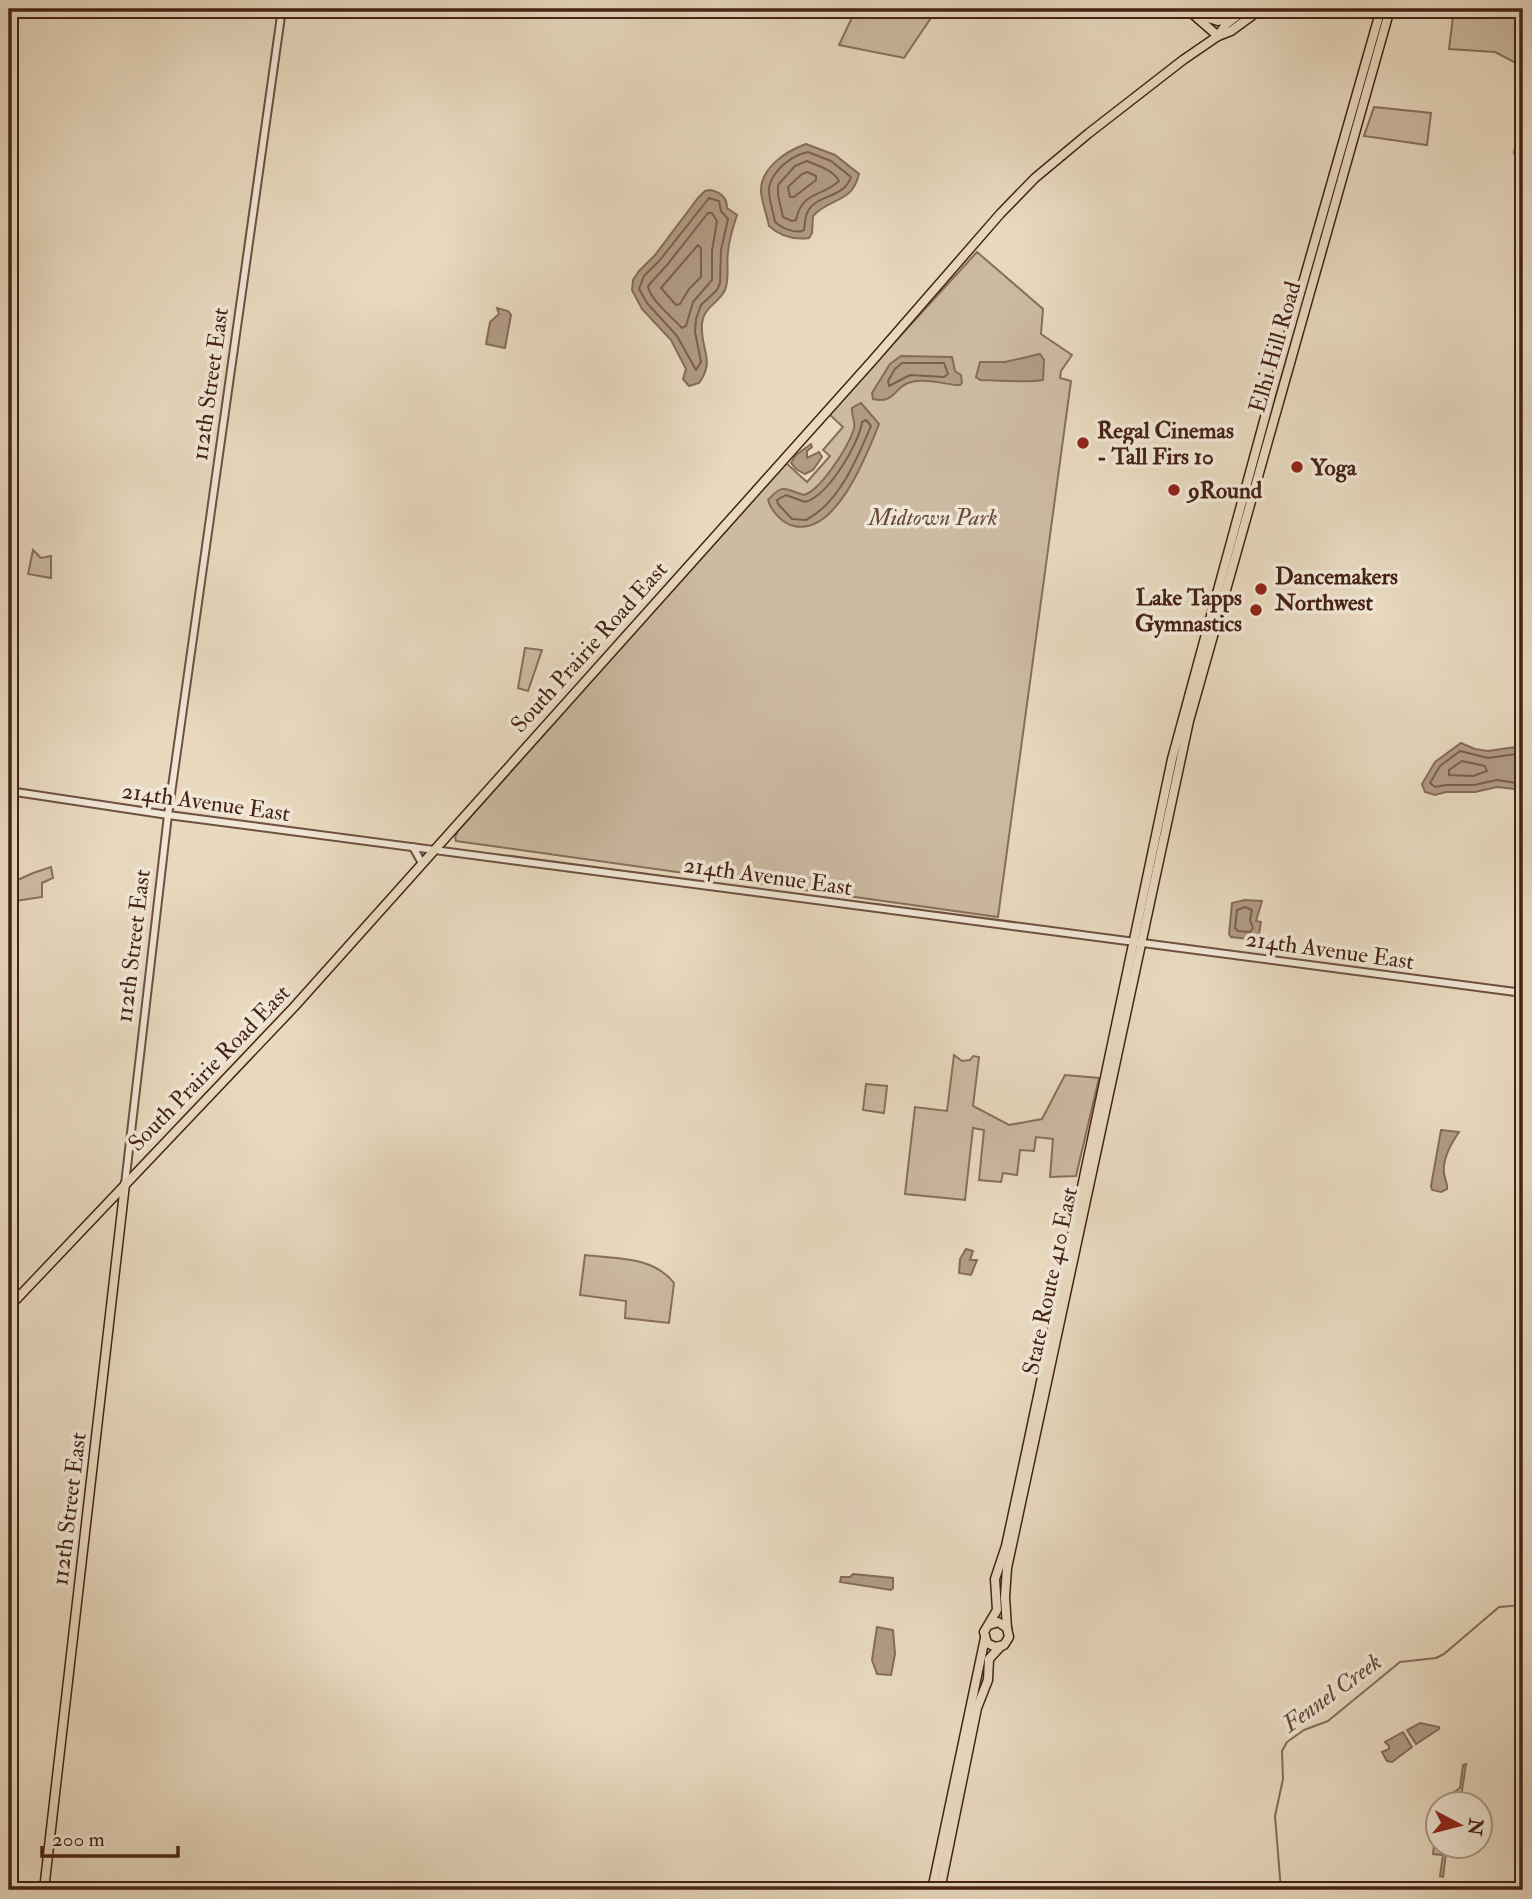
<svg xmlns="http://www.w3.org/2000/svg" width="1532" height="1899" font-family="'IM FELL Double Pica',serif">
  <rect width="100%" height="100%" fill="#e8d9bf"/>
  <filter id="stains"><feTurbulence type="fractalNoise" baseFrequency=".00286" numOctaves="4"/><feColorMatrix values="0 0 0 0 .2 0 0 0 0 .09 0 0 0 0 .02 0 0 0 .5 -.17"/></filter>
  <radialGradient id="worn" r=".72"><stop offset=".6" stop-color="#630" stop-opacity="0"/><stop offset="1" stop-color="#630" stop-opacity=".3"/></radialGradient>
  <g fill="#ccbaa2" stroke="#896e5c" stroke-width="2">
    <path d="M856,9h81l-33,49 -65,-13z"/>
    <path d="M1454,9h69v77l-3,-21 -25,-13 -46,-3z"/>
    <path d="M1523,103v52l-9,-2z"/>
    <path d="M1374,107l57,6 -4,32 -63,-9z"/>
    <path d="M977,252l66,57 -2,25 31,21 -11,16 -1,7 11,3 -73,536 -542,-76 -1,-4 3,-6 328,-368 21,19 23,-26 -7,-6 20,-23 -14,-13z"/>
    <path d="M33,550l8,8 10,-2v22l-23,-4z"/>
    <path d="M525,648l17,2 -14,41 -10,-3z"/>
    <path d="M51,867l2,11 -11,5v14l-33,5v-18l24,-11z"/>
    <path d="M954,1055l8,6 8,-1 3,-4 6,1 -6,49 36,19 33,-6 23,-44 34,3 -23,98 -26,1 3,-38 -17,-2 -2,14 -14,-1 -3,25 -14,-2 -2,9 -22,-2 5,-50 -11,-2 -8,72 -60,-6 10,-87 32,4z"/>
    <path d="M866,1084l21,2 -3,27 -21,-3z"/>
    <path d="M585,1255c31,4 68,1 89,28l-5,40 -44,-5 1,-17 -46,-6z"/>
    <path d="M1466,1764l-6,40h-16l9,-11 7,-5 3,-23z"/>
    <path d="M1437,1824l1,22 17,1 -1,7 -8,-1 -3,24 -3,-1 3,-21 -10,-1z"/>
  </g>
  <g fill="#b19b85" stroke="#866b58" stroke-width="2">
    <path d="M806,144l29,11 24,19c-7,30 -29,23 -46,42l-1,17 -3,5c-15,2 -29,-2 -40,-12 -2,-11 -7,-23 -8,-34 -1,-24 25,-41 45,-48z"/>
    <path d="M710,190c11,2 17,7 17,18l10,7c-4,12 -8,24 -9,37 -2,13 2,26 -3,38 -8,16 -25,17 -23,41 1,22 12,31 -3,52l-10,3 -6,-7 3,-10 -15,-29 -29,-31 -10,-19 1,-10 6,-9 16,-16 43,-57 7,-7z"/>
    <path d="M497,308l11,3 3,4 -6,33 -19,-4 4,-22 9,-8z"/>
    <path d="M1040,354l4,6 -1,20c-16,3 -44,0 -63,0l-4,-3 4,-15h25z"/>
    <path d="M901,356l51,1 3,14 6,4 1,8 -2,2h-5c-14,-2 -33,-7 -47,-2 -16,7 -14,21 -35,16l-1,-6 18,-29z"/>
    <path d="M861,403l18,21c-12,30 -43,112 -85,102 -11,-2 -23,-15 -26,-26 16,-18 17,-10 36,-5 17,-5 44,-48 50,-66 2,-7 -3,-14 -2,-21z"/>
    <path d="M811,444l1,3 -5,4v7l12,-6 3,5 -9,13 -8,4 -9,-5 -5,-6 5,-8z"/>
    <path d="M1461,743l14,6 13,2 35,-5v44l-26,-3 -22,5h-29l-11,3 -10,-3 -3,-8 13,-22z"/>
    <path d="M1245,900l17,1 -6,20 5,1 -3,18 -27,-3 -2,-3 3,-31z"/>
    <path d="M1441,1130l18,2c-8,12 -19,30 -14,46 1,4 3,7 2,11l-6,3 -9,-2 -1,-4z"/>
    <path d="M966,1249l7,2 -3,9h7l-6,15 -12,-2 1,-14z"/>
    <path d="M853,1574l40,4v10l-2,2 -51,-8 1,-5h9z"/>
    <path d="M877,1627l16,3 2,24 -4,21 -14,-1 -5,-14z"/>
    <path d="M1420,1723l19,4v2l-23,15 -9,-14z"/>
    <path d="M1403,1732l9,15 -20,15 -5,-1 -5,-9 7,-3v-3l-4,-4z"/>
  </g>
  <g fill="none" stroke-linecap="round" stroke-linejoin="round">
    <g stroke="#7c5e4d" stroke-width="2">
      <path d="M808,152l23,9 20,16c-8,23 -35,16 -44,36 -2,4 -2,12 -3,17 -8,4 -21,-1 -29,-8 -5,-26 -14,-36 8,-57 8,-7 15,-11 25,-13z"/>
      <path d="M807,161c12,5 26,9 32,20 -17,16 -37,10 -43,39l-4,1 -9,-4 -5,-22v-10l17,-19z"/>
      <path d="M807,172l9,4v4l-22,17h-4l-2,-10 14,-13z"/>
      <path d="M709,198l10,3 2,10 7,8 -7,31 -1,33 -3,7 -16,15 -5,14 -1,13 6,30 -5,8 -19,-34 -30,-33 -8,-14 5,-13 16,-16z"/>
      <path d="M708,213h4l5,8 -5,30v29l-19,22 -7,24 -4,2c-10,-11 -32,-28 -34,-42l19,-21z"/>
      <path d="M698,245l3,3v29l-12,12 -9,15 -4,1 -15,-17z"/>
      <path d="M902,363h42l4,11 -4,3 -34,-2 -21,11 -1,-5 7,-12z"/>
      <path d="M866,420l5,6c-14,33 -32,77 -65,94l-14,-1 -14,-15 -1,-4 9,-5 19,7c23,-6 54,-58 57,-80z"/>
      <path d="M1523,753l-35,5 -28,-7 -20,15 -10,17 5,4 11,-2h28l23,-5 26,4"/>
      <path d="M1462,761l23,5 2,5 -14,5 -24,-1v-5z"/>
      <path d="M1245,907l7,3 -2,10 3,8 -3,4 -12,-1 -3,-3 2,-18z"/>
    </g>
    <path stroke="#866b58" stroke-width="2" d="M1281,1890l-6,-74 8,-37 -1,-28 5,-9 17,-12 24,-9 72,-59 36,-4 8,-4 55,-47 24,-2"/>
    <g stroke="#6e5040" stroke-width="10">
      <g id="minor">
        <path d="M9,791l159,24 1355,178"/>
        <path d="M413,847l9,16"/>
        <path d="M125,1184l43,-369 114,-806"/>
      </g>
    </g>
    <g stroke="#462215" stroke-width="11">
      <g id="major">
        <path d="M1187,9l31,27"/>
        <path d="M1192,13l26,8 19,-6"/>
        <path d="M1218,36l8,-12 20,-15"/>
        <path d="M9,1307l285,-300 579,-647 127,-146 35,-36 54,-45 94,-73 35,-24 13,-5 30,-22"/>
        <path d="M989,1625l9,-3 9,6 2,9 -5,8 -9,2 -8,-4 -3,-11 13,-22 -2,-31 11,-33 24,-112 142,-675 99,-364 110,-386"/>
        <path d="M1007,1628l-2,-31 2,-29 182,-847 201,-712"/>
        <path d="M44,1890l81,-706"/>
        <path d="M932,1890l53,-252"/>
        <path d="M940,1890l37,-182 11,-28 1,-21 12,-13"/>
      </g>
    </g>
    <use href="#minor" stroke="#f0e6d5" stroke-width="6"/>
    <use href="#major" stroke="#e8d9bf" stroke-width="8"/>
  </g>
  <g fill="#8f2418" stroke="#f0e6d5" stroke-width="2.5">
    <circle cx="1083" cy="443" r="7"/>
    <circle cx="1297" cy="467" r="7"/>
    <circle cx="1174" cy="490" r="7"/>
    <circle cx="1261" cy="589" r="7"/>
    <circle cx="1256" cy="610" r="7"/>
  </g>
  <g text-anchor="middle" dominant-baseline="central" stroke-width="7" stroke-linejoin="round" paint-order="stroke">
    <g font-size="23" fill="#462215" stroke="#f0e6d5">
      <text transform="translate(1275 347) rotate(-74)">Elhi Hill Road</text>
      <text transform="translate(210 384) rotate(-82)">112th Street East</text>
      <text transform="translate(589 647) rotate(-48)">South Prairie Road East</text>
      <text transform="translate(206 802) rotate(8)">214th Avenue East</text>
      <text transform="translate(768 876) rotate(8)">214th Avenue East</text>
      <text transform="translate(133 946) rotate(-83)">112th Street East</text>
      <text transform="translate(1330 950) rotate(8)">214th Avenue East</text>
      <text transform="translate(209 1068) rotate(-46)">South Prairie Road East</text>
      <text transform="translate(1050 1281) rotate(-78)">State Route 410 East</text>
      <text transform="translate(69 1509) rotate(-83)">112th Street East</text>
    </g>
    <g font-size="23" font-weight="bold" fill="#462215" stroke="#f0e6d5" text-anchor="start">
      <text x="1097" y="430">Regal Cinemas<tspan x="1097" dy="26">- Tall Firs 10</tspan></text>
      <text x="1311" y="467">Yoga</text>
      <text x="1188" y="490">9Round</text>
      <text x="1275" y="576">Dancemakers<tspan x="1275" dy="26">Northwest</tspan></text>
      <text x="1242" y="597" text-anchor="end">Lake Tapps<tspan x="1242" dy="26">Gymnastics</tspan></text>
    </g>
    <g font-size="23" font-style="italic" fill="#684838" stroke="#f0e6d5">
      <text x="933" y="517">Midtown Park</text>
    </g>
    <g font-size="24" font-style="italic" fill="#664637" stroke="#f0e6d5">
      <text transform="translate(1332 1693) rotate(-36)">Fennel Creek</text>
    </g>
  </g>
  <rect width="1532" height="1899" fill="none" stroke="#e8d9bf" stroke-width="35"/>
  <rect x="10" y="10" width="1511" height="1878" fill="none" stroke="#462215" stroke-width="3.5"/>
  <rect x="18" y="18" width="1497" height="1864" fill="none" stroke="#462215" stroke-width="2"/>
  <g transform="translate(1459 1825) rotate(97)"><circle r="33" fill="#f0e6d5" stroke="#ac9888" stroke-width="2"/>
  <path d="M0-5L12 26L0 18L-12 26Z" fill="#8f2418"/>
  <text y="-10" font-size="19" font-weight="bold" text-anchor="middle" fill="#462215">N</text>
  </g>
  <path d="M42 1846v10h136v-10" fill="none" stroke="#462215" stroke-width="3.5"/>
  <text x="52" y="1846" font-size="21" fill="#462215" stroke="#f0e6d5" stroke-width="5" paint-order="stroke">200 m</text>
  <rect width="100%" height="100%" filter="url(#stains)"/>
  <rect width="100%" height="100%" fill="url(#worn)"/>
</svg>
